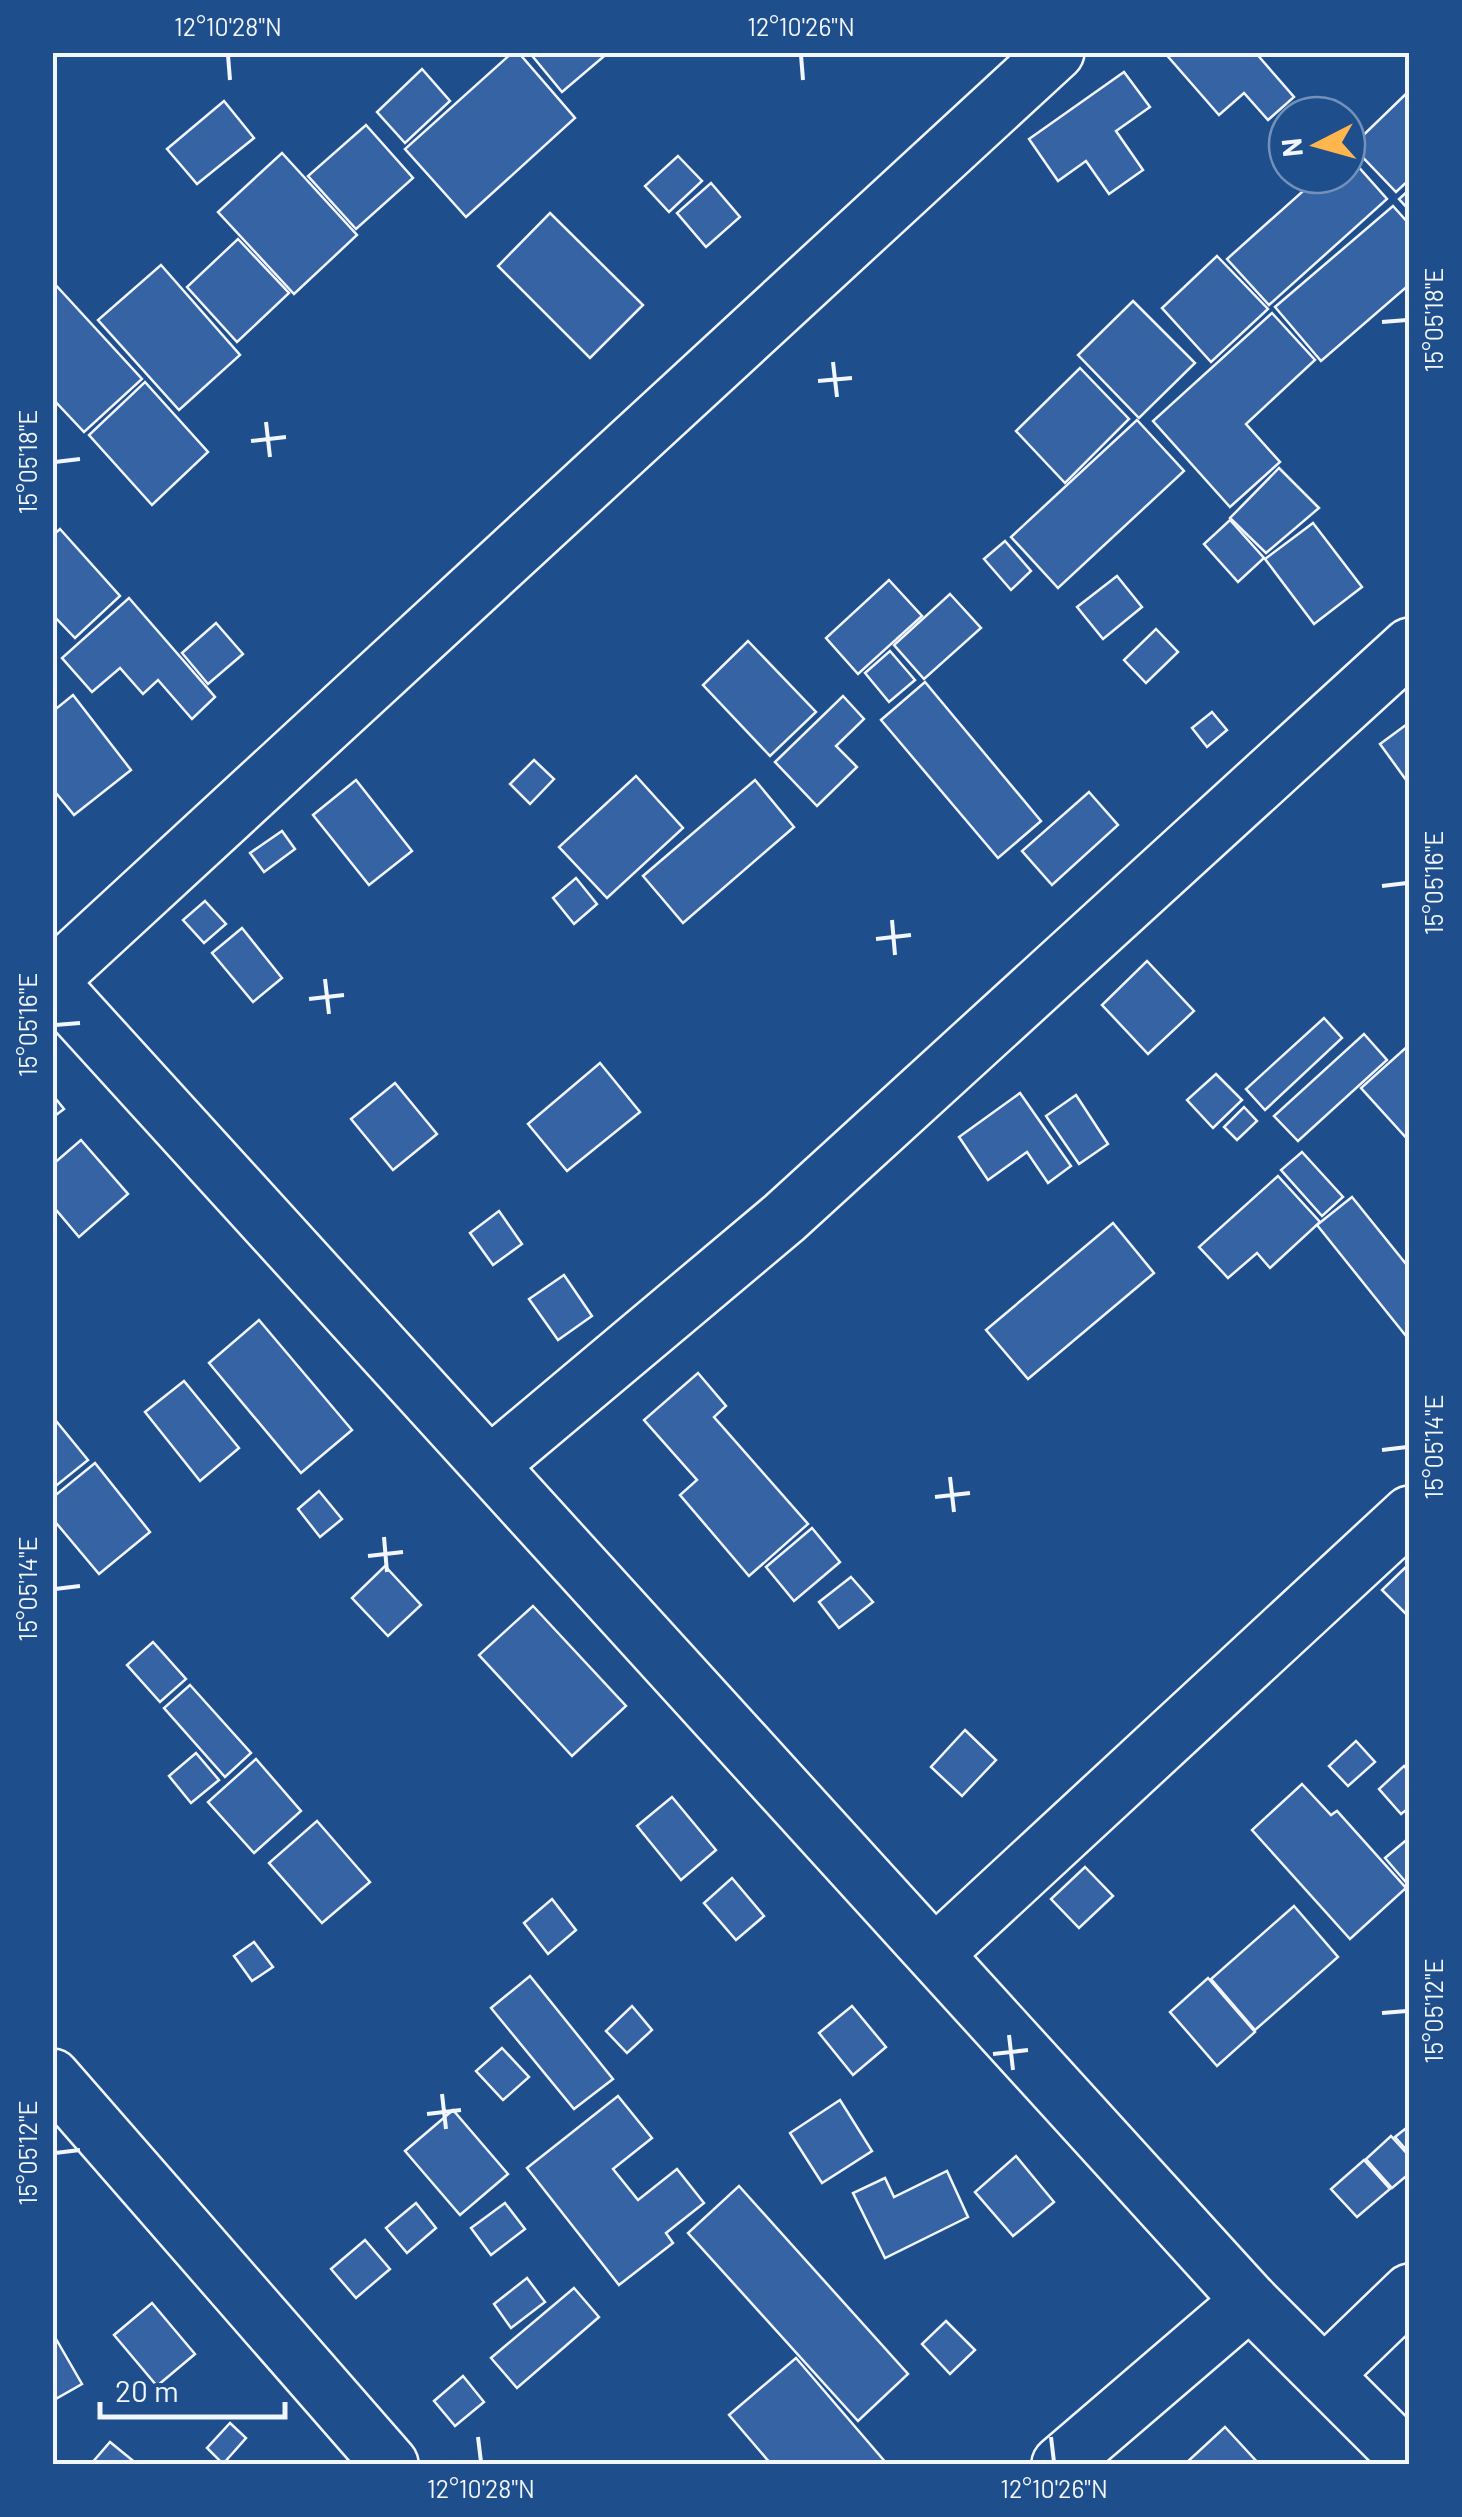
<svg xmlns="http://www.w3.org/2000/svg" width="1462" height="2517" font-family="Barlow,sans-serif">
  <rect width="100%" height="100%" fill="#1f4e8c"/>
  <g fill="#3563a3" stroke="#f2f6ff" stroke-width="2.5">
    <path d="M513,52h5l57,66 -109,99 -61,-68z"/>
    <path d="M529,52h80l-47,40z"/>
    <path d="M1164,52h91l39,45 -26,23 -24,-27 -25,22z"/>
    <path d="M422,69l28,32 -45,42 -28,-31z"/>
    <path d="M1124,72l26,35 -34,24 27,39 -34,24 -23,-33 -28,20 -29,-42z"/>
    <path d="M1410,90v89l-14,13 -44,-46z"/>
    <path d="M224,101l30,37 -57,46 -30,-35z"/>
    <path d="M366,125l47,53 -57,51 -48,-53z"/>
    <path d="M282,153l75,82 -63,59 -76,-82z"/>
    <path d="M1347,154l40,45 -118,106 -42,-46 94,-84h26z"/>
    <path d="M678,156l24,25 -33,31 -24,-26z"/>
    <path d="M711,183l29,34 -34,30 -29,-34z"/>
    <path d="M1410,189v22l-11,-12z"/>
    <path d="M1393,206l17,19v59l-89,77 -46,-54z"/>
    <path d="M550,213l93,92 -53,53 -92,-92z"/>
    <path d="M238,239l51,54 -52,49 -50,-55z"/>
    <path d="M1217,256l51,53 -57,53 -49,-54z"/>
    <path d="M161,265l79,90 -61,55 -81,-90z"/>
    <path d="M52,281l90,98 -58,53 -32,-34z"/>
    <path d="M1133,301l62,62 -56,55 -61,-63z"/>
    <path d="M1272,313l43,47 -69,64 34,38 -50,45 -77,-86z"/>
    <path d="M1080,368l49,51 -64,64 -49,-52z"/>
    <path d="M145,382l63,70 -56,53 -63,-70z"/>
    <path d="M1137,420l47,51 -126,117 -47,-51z"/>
    <path d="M1279,468l40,40 -53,45 -36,-35z"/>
    <path d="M1230,520l34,38 -26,24 -34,-38z"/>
    <path d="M1313,523l49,64 -48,37 -49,-65z"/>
    <path d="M60,529l60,67 -45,42 -23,-24v-78z"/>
    <path d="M1005,541l26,30 -20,19 -27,-31z"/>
    <path d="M1117,576l25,31 -39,32 -26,-32z"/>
    <path d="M889,580l33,36 -64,58 -32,-36z"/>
    <path d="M950,594l31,34 -57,51 -30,-34z"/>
    <path d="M129,598l86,99 -23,22 -34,-39 -15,14 -23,-26 -28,24 -30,-34z"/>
    <path d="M216,623l27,31 -35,30 -26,-31z"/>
    <path d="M1156,629l22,23 -32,31 -22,-23z"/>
    <path d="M748,641l68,71 -46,44 -67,-71z"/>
    <path d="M890,651l25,29 -26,22 -24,-29z"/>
    <path d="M925,682l116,139 -43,37 -117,-138z"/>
    <path d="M73,695l58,75 -57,45 -22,-27v-76z"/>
    <path d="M843,696l21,23 -28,27 21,21 -40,39 -42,-44z"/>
    <path d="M1212,712l15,18 -20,17 -15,-19z"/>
    <path d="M1410,722v62h-1l-29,-40z"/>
    <path d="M534,760l20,19 -24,25 -20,-20z"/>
    <path d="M636,776l47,52 -76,70 -48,-51z"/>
    <path d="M356,780l56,71 -43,34 -56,-70z"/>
    <path d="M755,780l39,47 -111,96 -40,-47z"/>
    <path d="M1089,792l29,33 -66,60 -30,-34z"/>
    <path d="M282,831l13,18 -31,23 -14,-19z"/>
    <path d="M576,878l21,26 -23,20 -21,-26z"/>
    <path d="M205,901l21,23 -22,19 -21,-23z"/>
    <path d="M242,928l40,50 -29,24 -41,-49z"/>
    <path d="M1147,961l47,50 -46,43 -46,-49z"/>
    <path d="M1324,1018l18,20 -77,72 -19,-21z"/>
    <path d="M1364,1034l23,26 -89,81 -24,-25z"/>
    <path d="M1410,1044v98l-49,-54z"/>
    <path d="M600,1063l40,49 -73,59 -39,-47z"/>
    <path d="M1216,1074l26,26 -29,28 -26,-28z"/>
    <path d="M395,1083l42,51 -44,36 -42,-51z"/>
    <path d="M1020,1093l51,73 -23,17 -21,-31 -39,28 -29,-43z"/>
    <path d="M52,1094l12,15 -12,9z"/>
    <path d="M1076,1095l32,49 -29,20 -33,-48z"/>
    <path d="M1244,1107l13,14 -20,19 -13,-13z"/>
    <path d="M81,1140l47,54 -49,43 -27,-32v-40z"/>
    <path d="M1302,1152l41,45 -21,19 -41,-46z"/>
    <path d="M1278,1176l42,46 -50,46 -13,-15 -29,25 -29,-31z"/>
    <path d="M1352,1197l58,72v72l-93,-116z"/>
    <path d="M499,1211l23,33 -29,21 -23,-32z"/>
    <path d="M1113,1223l41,50 -126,106 -42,-49z"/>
    <path d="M564,1275l28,41 -34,24 -29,-41z"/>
    <path d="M259,1320l93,110 -51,43 -92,-110z"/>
    <path d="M698,1373l28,33 -12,11 94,107 -59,52 -69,-81 17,-15 -53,-60z"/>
    <path d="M184,1381l55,67 -39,33 -55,-69z"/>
    <path d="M52,1416l36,44 -36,29z"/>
    <path d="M95,1463l55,69 -51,42 -47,-56v-20z"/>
    <path d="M319,1491l23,28 -22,18 -22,-28z"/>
    <path d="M812,1528l28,34 -46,39 -28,-34z"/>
    <path d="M1410,1563v55l-28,-28z"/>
    <path d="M385,1566l36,39 -33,31 -36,-38z"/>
    <path d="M851,1577l22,25 -34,26 -20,-26z"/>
    <path d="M533,1606l93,100 -54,50 -93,-101z"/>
    <path d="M153,1642l33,37 -26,23 -33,-37z"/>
    <path d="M190,1685l61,68 -26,24 -61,-69z"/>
    <path d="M965,1730l31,30 -34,36 -31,-29z"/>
    <path d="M1356,1741l19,21 -27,24 -19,-20z"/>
    <path d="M196,1753l23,27 -28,23 -22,-27z"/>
    <path d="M256,1759l45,52 -47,42 -46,-51z"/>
    <path d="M1404,1766l6,6v35l-9,7 -22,-25z"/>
    <path d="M1302,1784l29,31 6,-4 69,77 -56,51 -98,-109z"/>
    <path d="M672,1797l44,53 -35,30 -44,-54z"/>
    <path d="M317,1821l53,61 -48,41 -53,-60z"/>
    <path d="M1410,1837v50l-25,-29z"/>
    <path d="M1085,1867l28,29 -34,32 -28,-29z"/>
    <path d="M732,1878l32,38 -28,24 -32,-37z"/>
    <path d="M552,1899l24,31 -28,24 -24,-31z"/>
    <path d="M1294,1906l44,51 -83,73 -44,-51z"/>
    <path d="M254,1942l19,25 -21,14 -18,-25z"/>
    <path d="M530,1976l83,103 -39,30 -83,-101z"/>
    <path d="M1208,1978l47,54 -38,34 -47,-54z"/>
    <path d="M632,2006l20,24 -25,23 -21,-22z"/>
    <path d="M852,2006l34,41 -33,28 -34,-42z"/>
    <path d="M502,2048l27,29 -26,23 -27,-29z"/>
    <path d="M618,2096l34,42 -39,31 25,31 39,-31 27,34 -38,30 7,10 -54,42 -92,-117z"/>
    <path d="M840,2100l32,51 -50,32 -32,-50z"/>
    <path d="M453,2110l55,64 -48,41 -55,-64z"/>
    <path d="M1410,2125v29l-15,-17z"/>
    <path d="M1391,2136l19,21v16l-18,15 -26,-29z"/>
    <path d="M1016,2156l38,46 -41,34 -38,-44z"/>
    <path d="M1364,2160l26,29 -33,28 -26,-28z"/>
    <path d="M947,2171l21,46 -83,41 -32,-65 32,-15 9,19z"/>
    <path d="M739,2186l169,188 -50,47 -170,-188z"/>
    <path d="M416,2203l20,25 -29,25 -21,-25z"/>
    <path d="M505,2203l20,26 -34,26 -20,-27z"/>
    <path d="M365,2240l25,29 -34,29 -25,-29z"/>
    <path d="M527,2278l18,24 -34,26 -17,-24z"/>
    <path d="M574,2288l25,29 -82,71 -26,-30z"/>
    <path d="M152,2303l43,51 -38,32 -43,-51z"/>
    <path d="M946,2321l29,29 -25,24 -28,-30z"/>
    <path d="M52,2332l30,52 -30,17z"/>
    <path d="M796,2358l91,106h-116l-42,-49z"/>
    <path d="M463,2376l21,26 -29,24 -21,-25z"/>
    <path d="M230,2423l16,15 -23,26 -16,-16z"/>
    <path d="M1225,2427l34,37h-74z"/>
    <path d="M110,2442l27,22h-46z"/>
  </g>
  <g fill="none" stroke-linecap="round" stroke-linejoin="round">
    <g stroke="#f2f6ff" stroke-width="60">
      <g id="street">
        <path d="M52,978l1004,-926"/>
        <path d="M52,985l1198,1316 160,160"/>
        <path d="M490,1465l294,-247 626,-572"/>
        <path d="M936,1953l474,-439"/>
        <path d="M52,2077l338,387"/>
        <path d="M1324,2375l86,-83"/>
        <path d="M1060,2464l190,-163"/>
      </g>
    </g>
    <use href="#street" stroke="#1f4e8c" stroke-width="55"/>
  </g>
  <path fill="none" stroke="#f2f6ff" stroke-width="4" d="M228,55l2,25M801,55l2,25M1382,322l25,-2M833,362l4,35M818,381l34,-3M266,422l4,35M251,441l35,-4M55,462l25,-3M1382,886l25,-3M892,920l3,35M876,939l35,-4M325,979l4,35M309,999l35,-4M55,1025l25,-2M1382,1450l25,-3M950,1477l4,35M935,1497l35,-4M384,1537l3,35M368,1556l35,-4M55,1589l25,-3M1382,2013l25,-2M1009,2035l4,35M993,2054l35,-4M442,2094l4,35M427,2114l34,-4M55,2153l25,-3M478,2437l3,25M1051,2437l3,25"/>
  <rect width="1462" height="2517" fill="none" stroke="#1f4e8c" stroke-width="110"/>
  <g transform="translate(1317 145) rotate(264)"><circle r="48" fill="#1f4e8c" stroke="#7391ba" stroke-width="2.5"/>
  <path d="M0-8L18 38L0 25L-18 38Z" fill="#ffb74d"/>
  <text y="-15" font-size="28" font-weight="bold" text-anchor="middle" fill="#f2f6ff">N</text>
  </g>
  <path d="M100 2402v15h185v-15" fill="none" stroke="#f2f6ff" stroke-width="5"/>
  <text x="115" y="2402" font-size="30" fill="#f2f6ff" stroke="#1f4e8c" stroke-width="8" paint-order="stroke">20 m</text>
  <rect x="55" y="55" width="1352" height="2407" fill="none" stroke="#f2f6ff" stroke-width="4"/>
  <g font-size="25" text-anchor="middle" fill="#f2f6ff">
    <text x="228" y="36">12°10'28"N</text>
    <text x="801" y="36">12°10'26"N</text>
    <text transform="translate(1434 320) rotate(-90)" y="9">15°05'18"E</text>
    <text transform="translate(28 462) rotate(-90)" y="9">15°05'18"E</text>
    <text transform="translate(1434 883) rotate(-90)" y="9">15°05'16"E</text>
    <text transform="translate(28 1025) rotate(-90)" y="9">15°05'16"E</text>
    <text transform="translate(1434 1447) rotate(-90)" y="9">15°05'14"E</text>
    <text transform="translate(28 1589) rotate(-90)" y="9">15°05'14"E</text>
    <text transform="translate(1434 2011) rotate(-90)" y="9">15°05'12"E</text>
    <text transform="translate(28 2153) rotate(-90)" y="9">15°05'12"E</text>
    <text x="481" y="2498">12°10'28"N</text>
    <text x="1054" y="2498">12°10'26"N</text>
  </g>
</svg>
